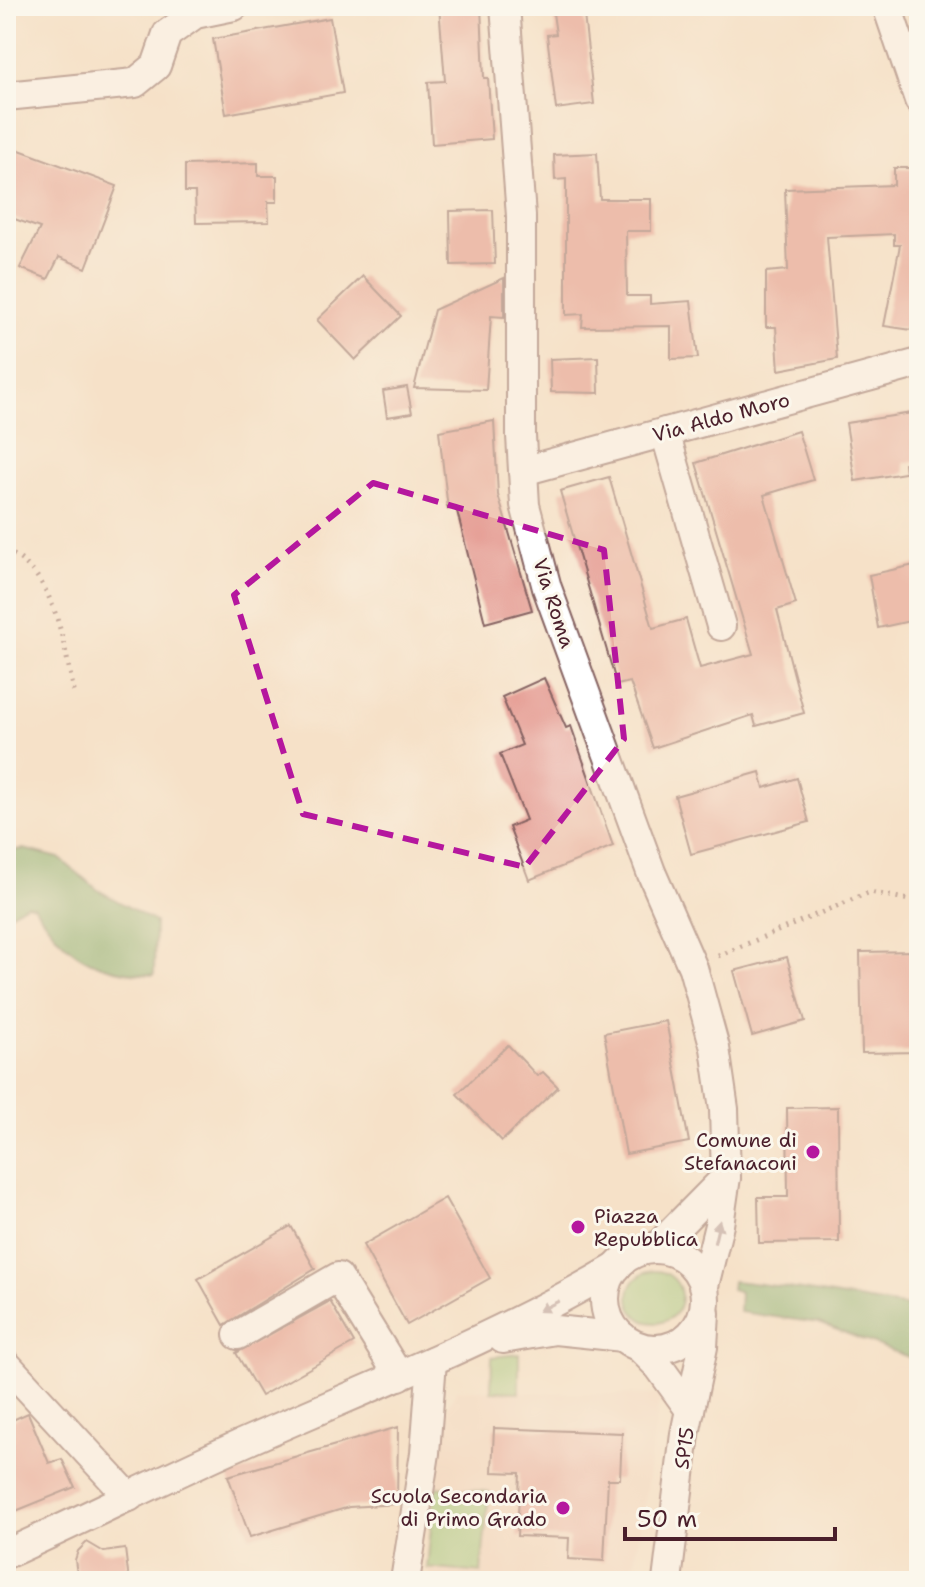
<svg xmlns="http://www.w3.org/2000/svg" width="925" height="1587" font-family="'Shantell Sans',sans-serif">
  <rect width="100%" height="100%" fill="#fbf7ec"/>
  <filter id="ink" filterUnits="userSpaceOnUse"><feTurbulence type="fractalNoise" baseFrequency=".0125" numOctaves="2"/><feDisplacementMap in="SourceGraphic" scale="16" xChannelSelector="R" yChannelSelector="G"/><feConvolveMatrix kernelMatrix="1 2 1 2 8 2 1 2 1" color-interpolation-filters="sRGB"/></filter>
  <filter id="wash" filterUnits="userSpaceOnUse"><feTurbulence type="fractalNoise" baseFrequency=".006" numOctaves="4" result="noise"/><feDisplacementMap in="SourceGraphic" scale="32" xChannelSelector="R" yChannelSelector="G"/><feGaussianBlur stdDeviation="1.8" result="paint"/><feColorMatrix in="noise" values="0 0 0 0 0 0 0 0 0 0 0 0 0 0 0 0 0 1.4 0 .05"/><feComposite in="paint" operator="in"/></filter>
  <g filter="url(#wash)">
    <rect width="100%" height="100%" fill="#f6e1c8"/>
    <path fill="#f2d4be" d="M457,1390l203,5 -27,180 -25,3v3h-177l-4,-13 16,-153z"/>
    <g fill="#96c575" stroke="#707250" stroke-width="2">
      <circle cx="655" cy="1297" r="26"/>
      <path d="M519,1354v38l-28,-1 1,-34z"/>
      <path d="M435,1487l54,5 -8,81 -54,-5z"/>
    </g>
    <g fill="#78aa66" stroke="#616448" stroke-width="2">
      <path d="M24,849l35,9 39,32 57,32 -1,53c-62,-4 -86,-18 -120,-69l-7,-2 -21,12v-65z"/>
      <path d="M732,1281c63,5 124,20 187,27v53l-100,-38 -80,-11 1,-20 -9,-3z"/>
    </g>
    <g id="blocks">
      <g fill="#e29087">
        <path d="M439,6h42l3,72h4l4,61 -60,5 -4,-62 17,-1z"/>
        <path d="M552,6h31l11,98 -38,5 -9,-74 9,-1z"/>
        <path d="M330,18l13,75 -117,21 -13,-75z"/>
        <path d="M6,145l111,41 -31,82 -27,-11 -11,22 -28,-11 20,-40 -34,-12z"/>
        <path d="M597,153l3,46h51v32h-25l1,65h23v8l41,-3 7,57 -27,1v-33l-89,1 1,-13 -17,1v-136l-11,1 -1,-25z"/>
        <path d="M258,163v13h19v26h-9l1,20 -73,1 -1,-31h-10v-27z"/>
        <path d="M894,168h25v163l-35,-5 16,-81h-6v-11l-67,3 10,122 -58,11 -3,-43h-10v-55l22,-2 -3,-81 109,-4z"/>
        <path d="M493,210l2,54 -44,1 -1,-54z"/>
        <path d="M363,276l38,40 -46,44 -38,-40z"/>
        <path d="M504,278v39l-13,-1 -5,74 -72,-2 20,-78z"/>
        <path d="M598,357l1,36 -48,-1 -1,-33z"/>
        <path d="M407,387l5,26 -25,4 -4,-26z"/>
        <path d="M919,412v48l-15,3 1,10 -50,8 -9,-58z"/>
        <path d="M494,421l4,74 34,115 -47,13 -29,-116 -8,2 -9,-78z"/>
        <path d="M798,431l15,49 -49,15 32,109 -19,6 27,103 -48,13 -3,-11 -100,33 -23,-66 -13,3 -57,-194 49,-14 44,151 33,-9 14,49 53,-14 -57,-191z"/>
        <path d="M919,564v55l-41,9 -9,-53z"/>
        <path d="M544,678l22,50 5,-2 42,120 -84,34 -20,-53 17,-7 -26,-66 22,-9 -20,-48z"/>
        <path d="M760,772l4,16 33,-10 12,44 -118,32 -16,-58z"/>
        <path d="M919,951v101l-57,1 -2,-101z"/>
        <path d="M787,957l18,64 -53,15 -18,-65z"/>
        <path d="M666,1021l23,121 -63,12 -22,-121z"/>
        <path d="M508,1045l29,31 6,-4 15,15 -56,54 -45,-47z"/>
        <path d="M838,1107l1,135 -80,1 -1,-46h30l-1,-89z"/>
        <path d="M445,1198l45,80 -83,47 -44,-80z"/>
        <path d="M291,1226l24,43 -91,56 -26,-46z"/>
        <path d="M330,1301l24,42 -93,53 -25,-43z"/>
        <path d="M28,1413l21,50 13,-4 13,28 -69,28v-92z"/>
        <path d="M398,1427l-1,77 -48,3 -99,30 -22,-61z"/>
        <path d="M494,1428l128,5 -2,46h-12l-4,82 -36,-2 1,-21 -52,-2 3,-63 -28,-1z"/>
        <path d="M87,1542l17,10 21,-3 4,32h-51l-3,-21 3,-9z"/>
      </g>
    </g>
  </g>
  <g filter="url(#ink)">
    <use href="#blocks" fill-opacity="0" stroke="#866362" stroke-width="2"/>
    <g fill="none" stroke-linecap="round" stroke-linejoin="round">
      <g stroke="#866362" stroke-width="32">
        <g id="minor">
          <path d="M505,6l16,210v220l4,69 22,83 104,284 42,96 22,80 9,61 2,68 -7,48 -15,61"/>
          <path d="M887,6l32,94"/>
          <path d="M6,96l129,-13 21,-17 11,-32 28,-20 39,-8"/>
          <path d="M665,432l56,194"/>
          <path d="M523,471l396,-108"/>
          <path d="M656,1248l70,-71"/>
          <circle cx="655" cy="1299" r="50"/>
          <path d="M238,1335l100,-58 61,99"/>
          <path d="M503,1339l52,-9 68,7"/>
          <path d="M639,1347l20,20 31,43"/>
          <path d="M6,1364l123,133"/>
          <path d="M6,1554c76,-34 150,-72 226,-106 129,-58 262,-108 385,-181"/>
          <path d="M405,1581l20,-128 7,-92"/>
          <path d="M667,1581l18,-147 18,-87 2,-34"/>
        </g>
      </g>
      <g stroke="#866362" stroke-width="5" stroke-dasharray="2 6" stroke-linecap="butt">
        <path d="M6,551c51,22 57,95 69,144"/>
        <path d="M718,956l152,-64 49,10"/>
      </g>
      <use href="#minor" stroke="#fff" stroke-width="28"/>
    </g>
    <defs><path id="oneway-solid" d="M-6-.8H1V-3.2L6.5 0L1 3.2V.8H-6Z" transform="scale(2)"/></defs>
    <g fill="#ae9aa0">
      <use href="#oneway-solid" transform="translate(717 1232) rotate(-77)"/>
      <use href="#oneway-solid" transform="translate(549 1306) rotate(153)"/>
    </g>
  </g>
  <path d="M0 0H925V1587H0ZM373,483l231,67 20,189 -99,128 -222,-53 -69,-219z" fill="#f6e1c8" fill-opacity=".55" fill-rule="evenodd"/>
  <path fill="none" stroke="#b5179e" stroke-width="6" stroke-dasharray="16 10" stroke-linejoin="round" d="M373,483l231,67 20,189 -99,128 -222,-53 -69,-219z"/>
  <g fill="#b5179e" stroke="#fbf7ec" stroke-width="3">
    <circle cx="813" cy="1152" r="8"/>
    <circle cx="578" cy="1227" r="8"/>
    <circle cx="563" cy="1508" r="8"/>
  </g>
  <g text-anchor="middle" dominant-baseline="central" stroke-width="6" stroke-linejoin="round" paint-order="stroke">
    <g font-size="20" fill="#4a1f2b" stroke="#fbf7ec">
      <text transform="translate(721 417) rotate(-15)">Via Aldo Moro</text>
      <text transform="translate(554 603) rotate(72)">Via Roma</text>
      <text transform="translate(684 1448) rotate(-82)">SP15</text>
    </g>
    <g font-size="20" fill="#4a1f2b" stroke="#fbf7ec" text-anchor="end">
      <text x="797" y="1140">Comune di<tspan x="797" dy="23">Stefanaconi</tspan></text>
      <text x="594" y="1216" text-anchor="start">Piazza<tspan x="594" dy="23">Repubblica</tspan></text>
      <text x="547" y="1496">Scuola Secondaria<tspan x="547" dy="23">di Primo Grado</tspan></text>
    </g>
  </g>
  <rect width="925" height="1587" fill="none" stroke="#fbf7ec" stroke-width="32"/>
  <path d="M625 1527v12h210v-12" fill="none" stroke="#4a1f2b" stroke-width="4"/>
  <text x="637" y="1527" font-size="24" fill="#4a1f2b" stroke="#fbf7ec" stroke-width="6" paint-order="stroke">50 m</text>
</svg>
